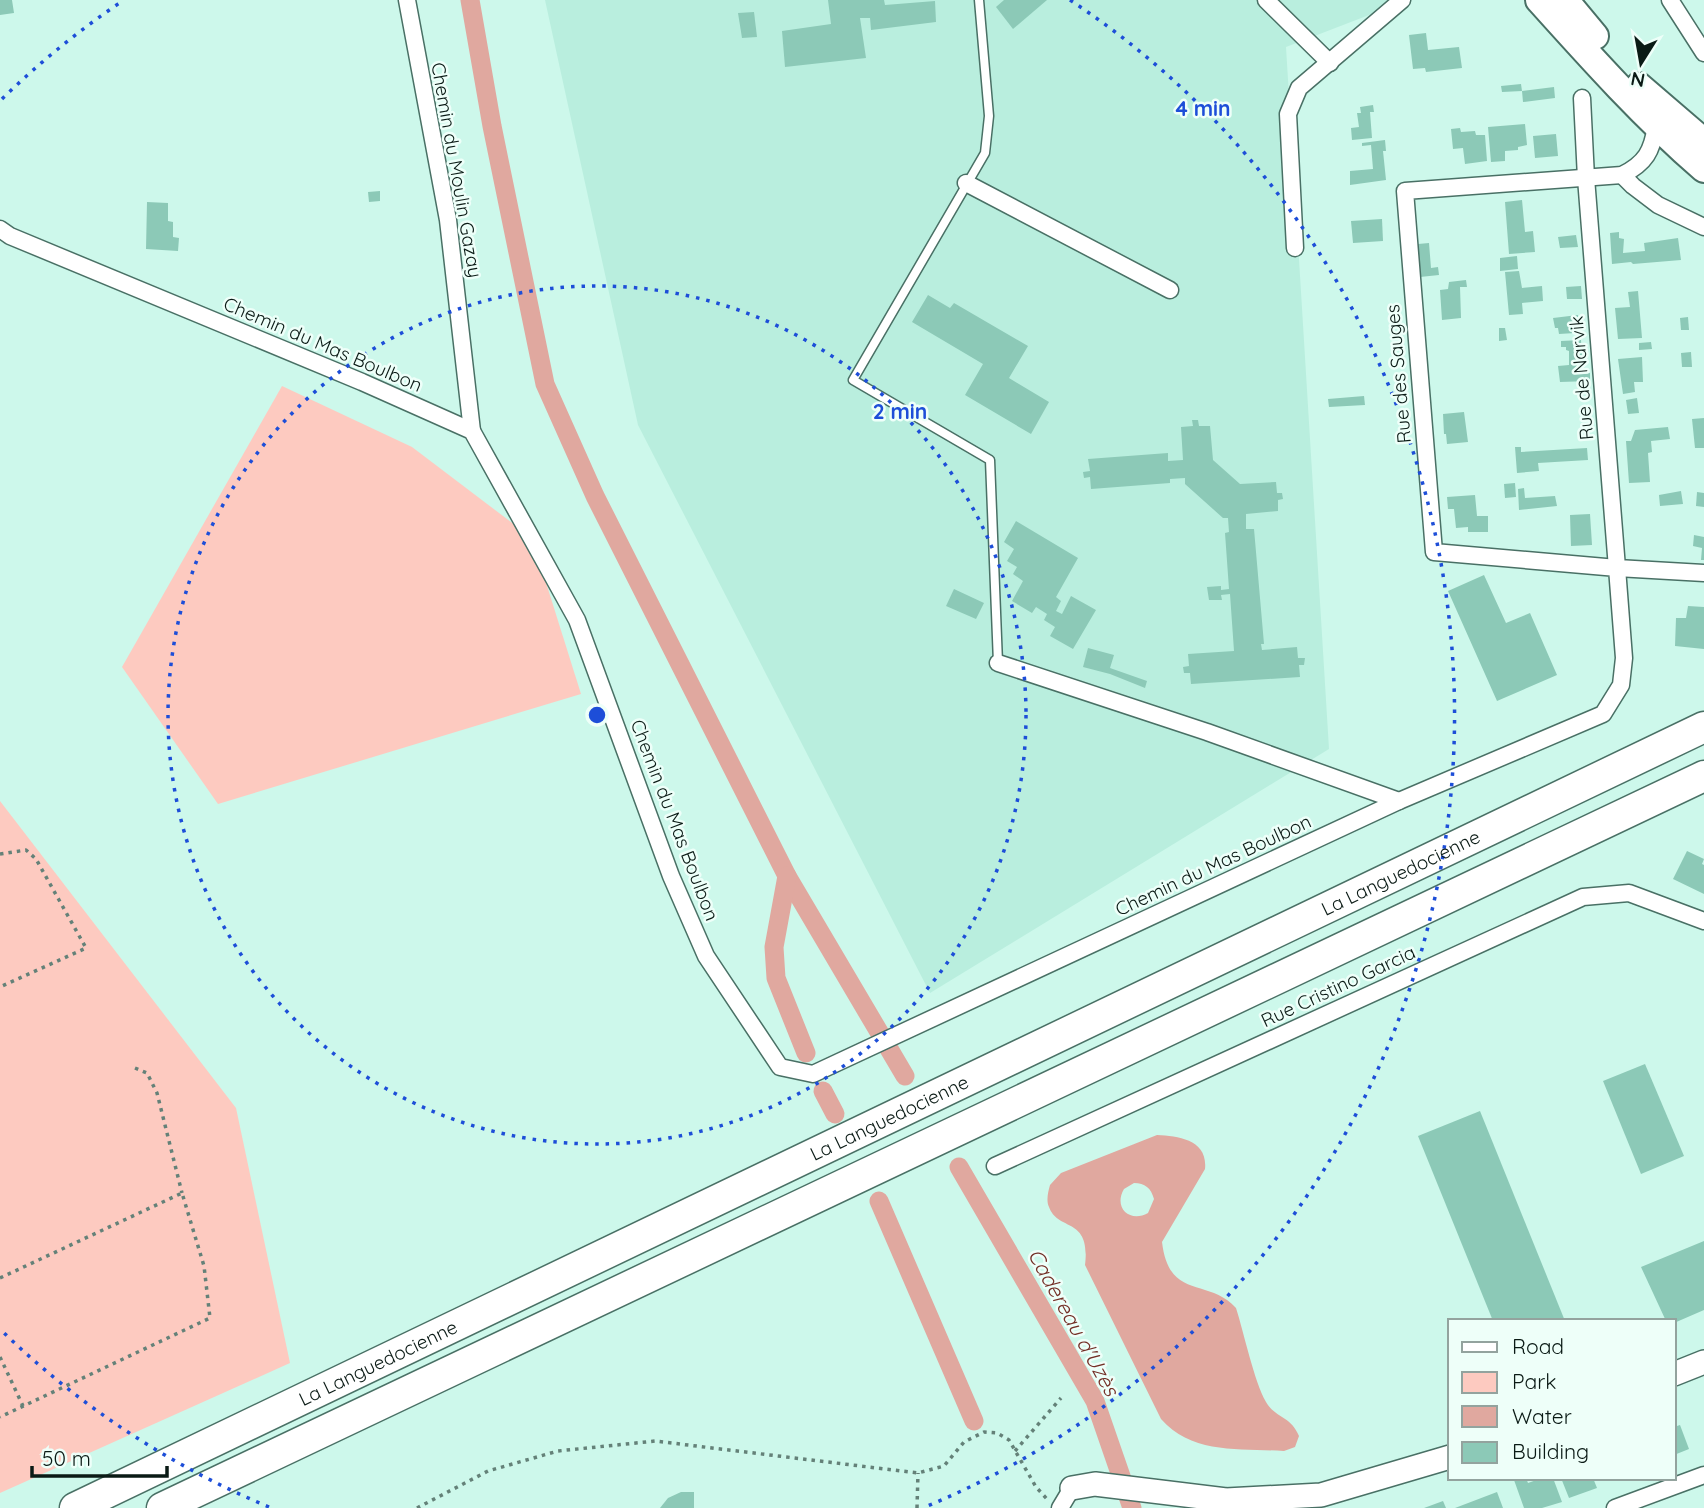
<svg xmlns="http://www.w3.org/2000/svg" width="1704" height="1508" font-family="Quicksand,sans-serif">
  <rect width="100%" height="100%" fill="#cdf8eb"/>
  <path fill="#b9eede" d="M545,0h863l-122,47 43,702 -399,244 -292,-568z"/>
  <g fill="#fdcac0">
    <path d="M282,386l130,61 120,91 49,156 -363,110 -96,-137z"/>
    <path d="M0,801l236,307 54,255 -290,130z"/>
  </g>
  <path fill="#e0a89f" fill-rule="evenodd" d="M1157,1135c22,1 51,5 48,34l-43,73c7,59 46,35 74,66 8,25 18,73 30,94 10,17 24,13 33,34l-4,11 -11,4c-44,-3 -91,4 -123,-32l-76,-154c6,-49 -27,-33 -36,-58 -3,-6 -1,-15 1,-22l11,-12zM1134,1183c11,0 17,5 20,16l-6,14c-18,10 -35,-5 -24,-24z"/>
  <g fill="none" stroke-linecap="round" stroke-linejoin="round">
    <g stroke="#e0a89f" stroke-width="19">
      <path d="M470,0l22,126 53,258 50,112 192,380 118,200"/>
      <path d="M787,876l-13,71 2,31 30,75"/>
      <path d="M823,1091l12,23"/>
      <path d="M959,1167l136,234 37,107"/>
      <path d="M879,1201l95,220"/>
    </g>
  </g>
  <g fill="#8cc9b7">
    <path d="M0,0h12l2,13 -14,2z"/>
    <path d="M828,0h56l1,5 50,-4 1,21 -65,8 -1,-12h-10l6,40 -81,9 -3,-36 49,-7z"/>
    <path d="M1004,0h43l-34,29 -17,-22z"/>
    <path d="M754,12l3,25 -15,1 -4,-25z"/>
    <path d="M1426,33l2,17 31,-3 3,21 -36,4 -1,-4 -12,1 -4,-34z"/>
    <path d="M1521,84l1,7 32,-4 1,11 -32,4 -1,-11 -20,1 -1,-6z"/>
    <path d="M1373,105l1,7h-4l2,26 -20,2 -1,-12 8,-1 -2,-14h4l-1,-6z"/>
    <path d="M1525,124l2,21 -9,2v3l-13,1v10l-14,1 -3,-35z"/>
    <path d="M1460,128l1,4 14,-1 1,4h9l2,26 -22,3 -2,-16 -10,1 -2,-20z"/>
    <path d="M1556,134l2,22 -23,2 -2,-22z"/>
    <path d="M1385,140l1,11h-3l3,29 -36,5v-14l23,-2 -2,-24 -9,1v-3z"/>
    <path d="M380,191v10l-11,1 -1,-10z"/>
    <path d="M1522,200l3,32 8,-1 2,21 -26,2 -4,-52z"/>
    <path d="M147,202l21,1v18l5,1v15l6,1 -1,13 -32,-2z"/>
    <path d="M1382,219l1,22 -30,2 -2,-22z"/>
    <path d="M1619,232v6l5,1 -1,14 22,-2 -1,-8 34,-5 3,22 -48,4 -2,-2 -19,2 -2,-31z"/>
    <path d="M1576,235l2,12 -18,1 -2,-11z"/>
    <path d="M1429,243l2,25 7,-1 1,8 -19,2 -2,-33z"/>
    <path d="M1517,256l1,13 -18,2v-13z"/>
    <path d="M1519,271l3,17 20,-2 1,15 -21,2 1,11 -14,1 -4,-43z"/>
    <path d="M1466,280l1,7h-7l1,31 -19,2 -2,-30 8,-1 1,-7z"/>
    <path d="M1581,286l1,13h-15l-1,-12z"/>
    <path d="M1638,291l4,47 -24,1 -3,-31 15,-1 -2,-15z"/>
    <path d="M928,295l22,13 4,-5 74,43 -19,32 40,24 -18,32 -66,-39 18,-31 -71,-42z"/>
    <path d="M1578,315v10h-4l1,8 -16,1 -1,-6h-3l-2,-10z"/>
    <path d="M1688,317l1,13h-8l-1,-12z"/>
    <path d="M1499,328h6l2,12 -8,1z"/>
    <path d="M1581,340l2,34 7,-1v8l-30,1 -2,-16 11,-1v-14l-3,-1v-3h-5v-6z"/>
    <path d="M1651,342l1,7 -13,1v-7z"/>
    <path d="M1691,352l1,15h-10l-1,-14z"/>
    <path d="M1642,357l1,25h-9l1,10 -12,2 -5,-35z"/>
    <path d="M1364,396l1,9 -36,2 -1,-8z"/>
    <path d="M1637,398l2,15 -11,1 -2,-14z"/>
    <path d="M1464,412l4,30 -21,2 -1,-10h-2l-1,-20z"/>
    <path d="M1704,418v30h-9l-3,-29z"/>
    <path d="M1192,420h6l1,6h11l3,34 27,24 36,-2 1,11h5l1,6 -5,1v11l-32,3v15h8l10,115h-3l1,6 35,-3 1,11h7l-1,7h-5l1,12 -109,7 -1,-11h-6l-1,-6 6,-1 -1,-12 46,-3 -4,-57 -9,1 1,5h-13l-2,-13 14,-1v4l8,-1 -4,-56 4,-1 -1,-14h-5l-38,-34v-6l-15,1v4l-79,6 -1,-12 -6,1 -1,-6 7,-1 -2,-12 80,-6v8l15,-1 -2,-33 12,-1z"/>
    <path d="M1668,427l2,12 -19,2 1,11 -4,1 2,29 -21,1 -3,-42h5l4,-11z"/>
    <path d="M1515,447h6v5l66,-4 1,12 -50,3 1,8 -22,2z"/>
    <path d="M1515,483l1,14 -11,1 -1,-14z"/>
    <path d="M1524,488l1,10 30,-2 2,10 -38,4 -1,-21z"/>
    <path d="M1681,491l2,13 -23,2 -1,-11z"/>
    <path d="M1697,492l7,1v14l-8,-1z"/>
    <path d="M1475,495l2,21h11v16h-20v-5l-12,1 -2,-19h-6l-1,-12z"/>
    <path d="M1590,514l2,31 -21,1 -1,-31z"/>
    <path d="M1016,521l62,37 -22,39 5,4 -5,10 6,3 9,-18 25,14 -23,39 -23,-13 5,-9 -11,-7 3,-6 -11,-7 -4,6 -20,-12 11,-20 -10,-7 4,-7 -10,-6 7,-12 -10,-7z"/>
    <path d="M1694,535l10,2v23h-3l1,-12 -9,-2z"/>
    <path d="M1484,575l22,48 24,-10 27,62 -60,26 -49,-110z"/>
    <path d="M954,589l30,14 -8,16 -30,-13z"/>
    <path d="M1688,606l16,1v42l-29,-3 1,-28h10z"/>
    <path d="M1088,648l26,7 -4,13 37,13 -2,7 -35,-14 -27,-7z"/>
    <path d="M1687,851l17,8 -2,5 2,1v29l-31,-15z"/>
    <path d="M1645,1064l39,92 -43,18 -38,-93z"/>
    <path d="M1480,1111l85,210h-72l-75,-185z"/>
    <path d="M1704,1241v69l-30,13v-2h-8l-25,-54z"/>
    <path d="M1680,1425l9,24 -15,6v-28z"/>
    <path d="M1520,1478h6l2,5 14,-5h11l9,24 -20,6h-18l-10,-28z"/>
    <path d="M1561,1478h32l4,10 -28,10z"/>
    <path d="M681,1492h13v16h-34l8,-10z"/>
    <path d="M1497,1492l6,16h-48z"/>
    <path d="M1443,1501l3,7h-22z"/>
  </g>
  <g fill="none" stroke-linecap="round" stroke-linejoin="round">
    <g stroke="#497065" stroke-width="11">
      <path id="lane" d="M979,0l10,116 -4,37 -132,227 137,80 8,203"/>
    </g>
    <g stroke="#497065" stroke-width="19">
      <g id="street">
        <path d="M407,0l41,220 24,211"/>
        <path d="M1266,0l64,63"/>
        <path d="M1670,0l34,53"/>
        <path d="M1582,98l4,80 31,390 87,5"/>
        <path d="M1622,175l11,11 25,19 46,22"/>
        <path d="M966,183l204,107"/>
        <path d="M0,229l10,7 352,146 110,49 105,189 94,256 35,80 74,111 33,7 586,-273 204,-87 18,-29 3,-27 -7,-90 -183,-16 -29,-361 217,-16c24,-12 30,-24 34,-49"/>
        <path d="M1295,248l-7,-134 11,-26 103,-88"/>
        <path d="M998,663l209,69 192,69"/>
        <path d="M995,1166l588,-269 46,-4 75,28"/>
        <path d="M1060,1508l12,-20"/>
        <path d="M1615,1508l89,-33"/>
      </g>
    </g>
    <g stroke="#497065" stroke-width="26">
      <g id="secondary">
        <path d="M1674,1374l30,-12"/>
        <path d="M1072,1488l23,-4 131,16 95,-5 129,-38"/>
      </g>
    </g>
    <g stroke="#497065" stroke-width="30">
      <g id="primary">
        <path d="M1539,0c53,59 105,117 165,169"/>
        <path d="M1565,0l30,36"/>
        <path d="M1639,86l65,56"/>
      </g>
    </g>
    <g stroke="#497065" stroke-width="33">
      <g id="highway">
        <path id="s1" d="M75,1508l1629,-781"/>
        <path d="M162,1508l1542,-732"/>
      </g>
    </g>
    <g stroke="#648178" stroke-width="3.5" stroke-dasharray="3.5 5" stroke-linecap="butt">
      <path d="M0,854l26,-4 10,9 50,89 -86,39"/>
      <path d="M135,1068l12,5 10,20 25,100"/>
      <path d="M0,1278l182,-85 22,73 6,52 -210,99"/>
      <path d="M0,1357l23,49"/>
      <path d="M1015,1451l46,-53"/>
      <path d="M417,1508l71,-37 70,-20 97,-10 263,32 26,-7 20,-24 20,-10 13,1 12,7 27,47 11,12"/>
      <path d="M917,1508l1,-35"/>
    </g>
    <use href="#lane" stroke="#fff" stroke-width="8"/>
    <use href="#street" stroke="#fff" stroke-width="16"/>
    <use href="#secondary" stroke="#fff" stroke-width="23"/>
    <use href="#primary" stroke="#fff" stroke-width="26"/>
    <use href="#highway" stroke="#fff" stroke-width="30"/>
  </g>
  <g fill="none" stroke="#1d4ed8" stroke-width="3.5" stroke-dasharray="3.5 7">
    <circle cx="597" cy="715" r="429"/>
    <path d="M269 1507A857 857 0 0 1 2 1331M2 99A857 857 0 0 1 124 0M1070 0A857 857 0 0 1 925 1507"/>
  </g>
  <g text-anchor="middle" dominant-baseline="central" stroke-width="5" stroke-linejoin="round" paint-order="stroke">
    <g font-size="19" fill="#0a1a15" stroke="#eefff9">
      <text transform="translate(457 170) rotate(80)">Chemin du Moulin Gazay</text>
      <text transform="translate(323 344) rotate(23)">Chemin du Mas Boulbon</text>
      <text transform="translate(1398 374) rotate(-95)">Rue des Sauges</text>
      <text transform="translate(1581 378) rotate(-95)">Rue de Narvik</text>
      <text transform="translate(675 820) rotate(69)">Chemin du Mas Boulbon</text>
      <text transform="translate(1213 865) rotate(-25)">Chemin du Mas Boulbon</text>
      <text stroke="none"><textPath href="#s1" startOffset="1470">La Languedocienne</textPath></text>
      <text transform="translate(1338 986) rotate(-25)">Rue Cristino Garcia</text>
      <text stroke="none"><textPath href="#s1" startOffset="903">La Languedocienne</textPath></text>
      <text stroke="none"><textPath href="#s1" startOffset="336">La Languedocienne</textPath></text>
    </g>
    <g font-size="21" font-style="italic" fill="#732f26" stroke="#eefff9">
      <text transform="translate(1074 1322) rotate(61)">Cadereau d'Uzès</text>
    </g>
  </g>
  <circle cx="597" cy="715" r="10" fill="#1d4ed8" stroke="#eefff9" stroke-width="3.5"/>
  <g font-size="21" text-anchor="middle" font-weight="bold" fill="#1d4ed8" stroke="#eefff9" stroke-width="5" stroke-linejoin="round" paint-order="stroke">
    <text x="1203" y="116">4 min</text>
    <text x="900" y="419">2 min</text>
  </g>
  <rect x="1448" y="1319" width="228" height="161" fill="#eefff9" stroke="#93a39e" stroke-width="2"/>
  <rect x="1462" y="1342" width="35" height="10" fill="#ffffff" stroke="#93a39e" stroke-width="2"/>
  <text x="1512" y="1354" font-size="21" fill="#0a1a15">Road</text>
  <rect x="1462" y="1372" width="35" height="21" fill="#fdcac0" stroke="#93a39e" stroke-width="2"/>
  <text x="1512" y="1389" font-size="21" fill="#0a1a15">Park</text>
  <rect x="1462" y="1406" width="35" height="21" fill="#e0a89f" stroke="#93a39e" stroke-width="2"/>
  <text x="1512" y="1424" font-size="21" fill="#0a1a15">Water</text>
  <rect x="1462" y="1442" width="35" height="21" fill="#8cc9b7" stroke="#93a39e" stroke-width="2"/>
  <text x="1512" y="1459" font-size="21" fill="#0a1a15">Building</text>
  <g transform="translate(1641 63) rotate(191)" stroke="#eefff9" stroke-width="5" paint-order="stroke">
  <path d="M0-5L12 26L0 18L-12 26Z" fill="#0a1a15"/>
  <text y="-10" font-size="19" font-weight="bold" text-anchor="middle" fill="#0a1a15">N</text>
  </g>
  <path d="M32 1466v10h135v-10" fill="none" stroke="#0a1a15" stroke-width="3.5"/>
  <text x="42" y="1466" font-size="21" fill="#0a1a15" stroke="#eefff9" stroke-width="5" paint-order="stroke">50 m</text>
</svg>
